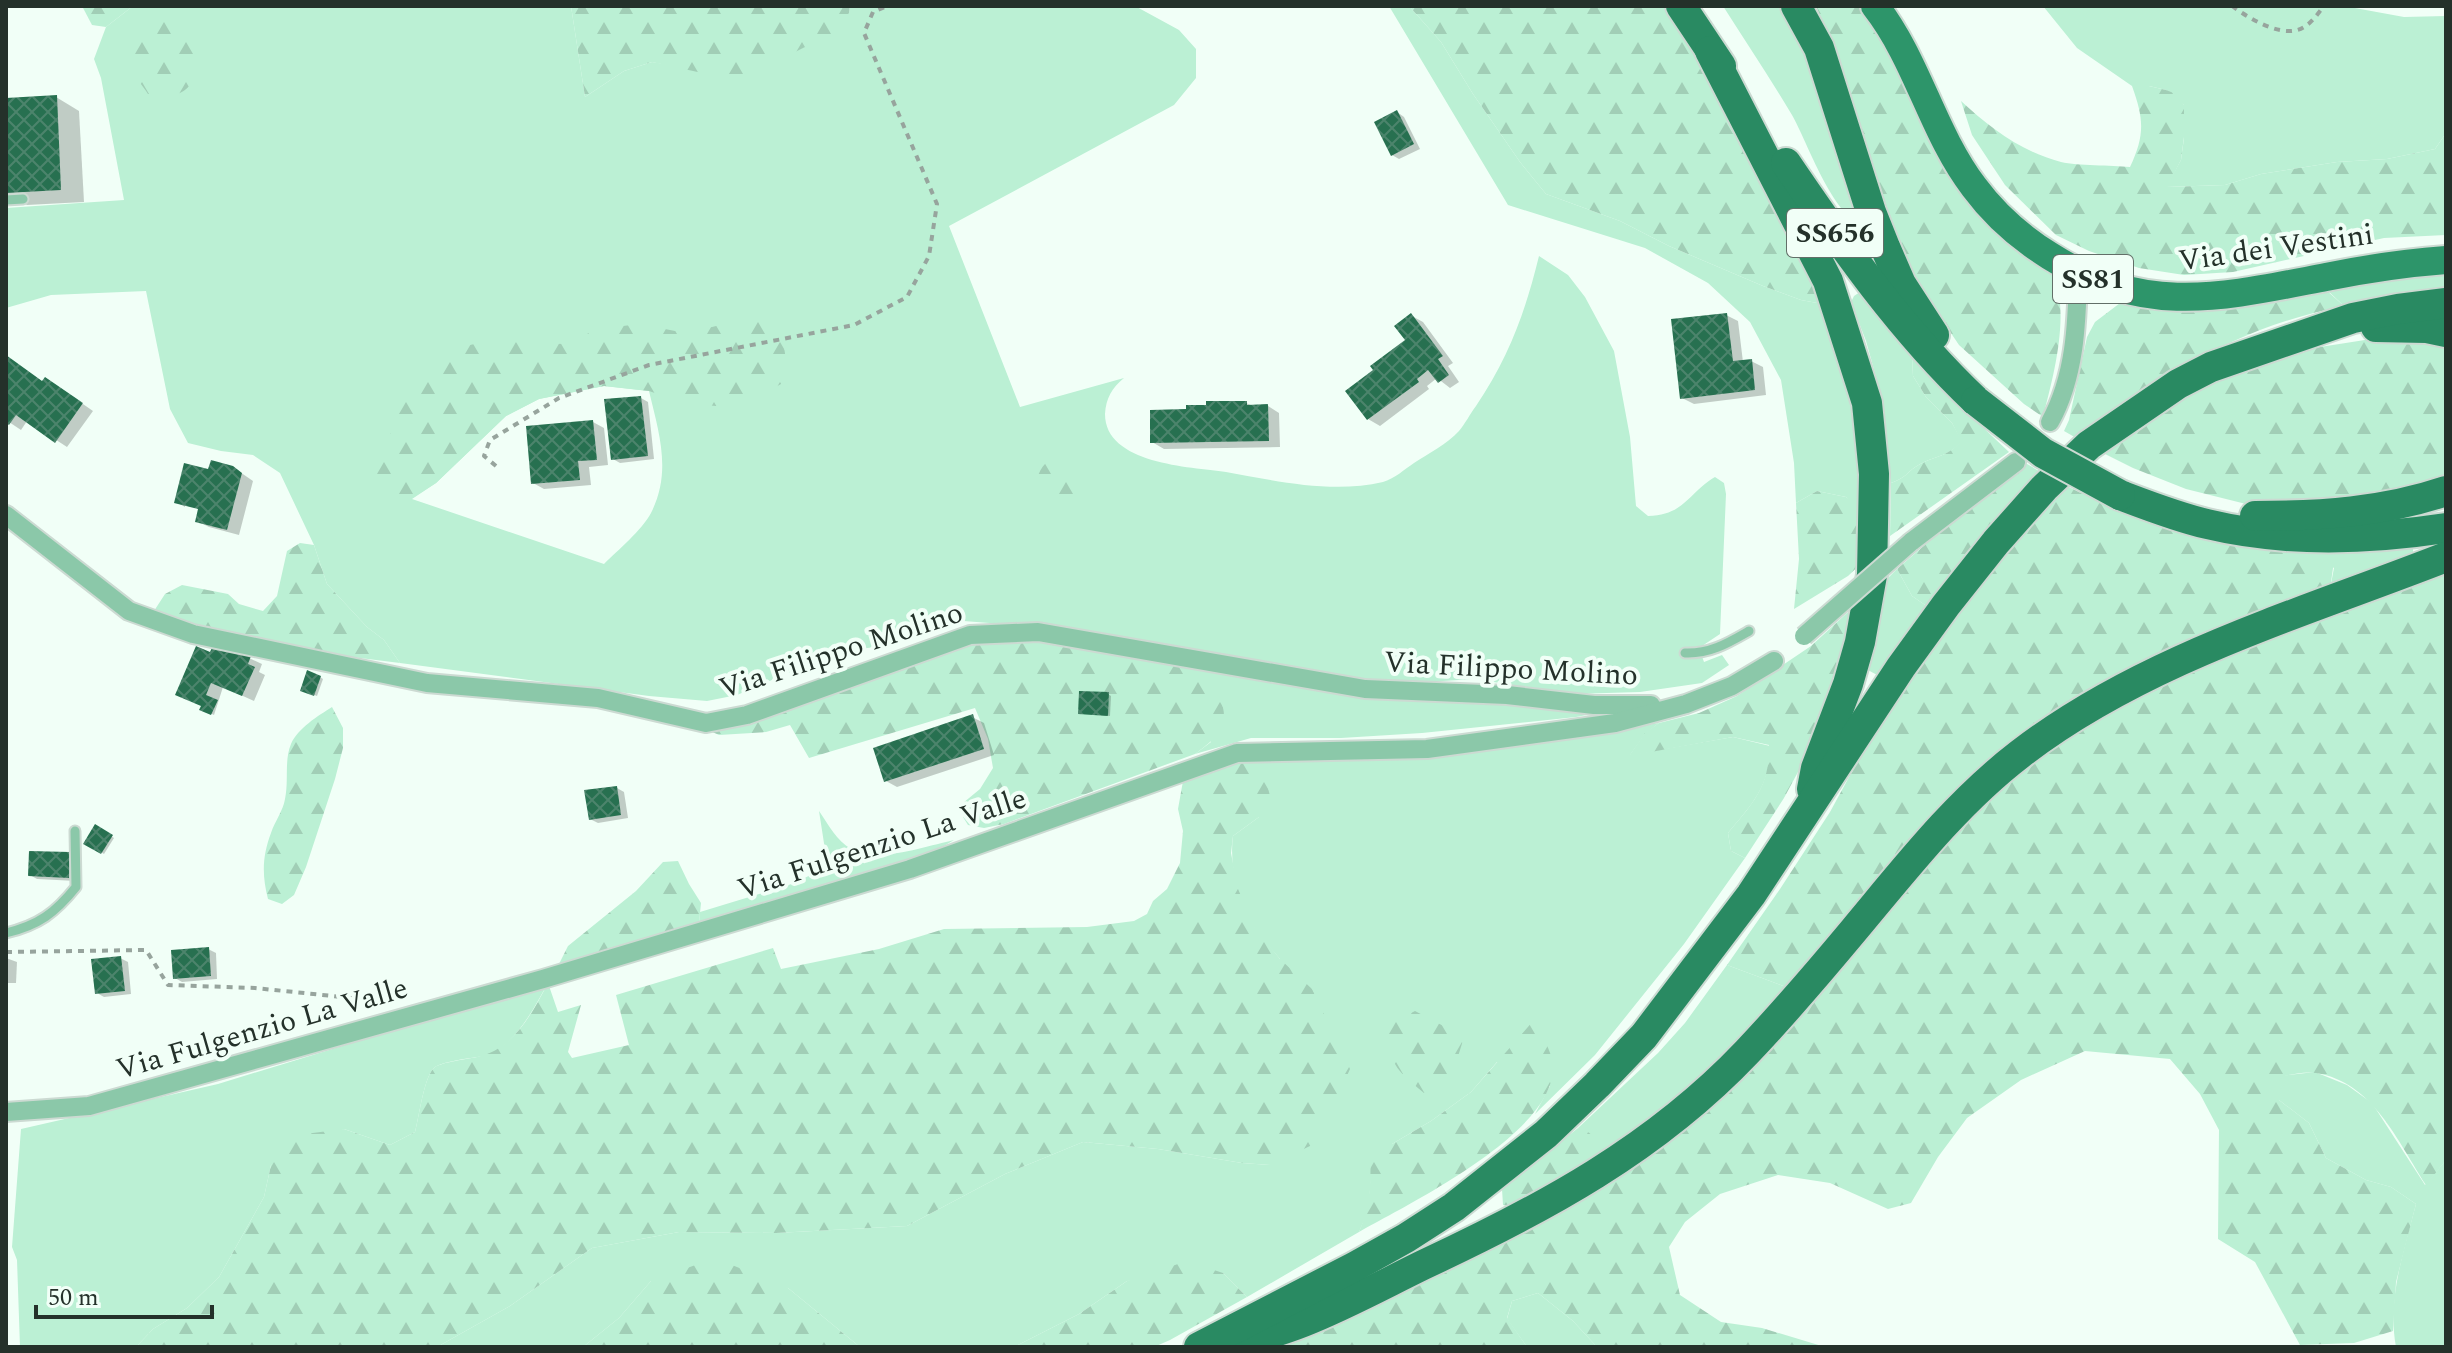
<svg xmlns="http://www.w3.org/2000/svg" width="2452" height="1353" font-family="Spectral,serif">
  <defs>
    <pattern id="forest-firs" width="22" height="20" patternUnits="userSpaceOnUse" patternTransform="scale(2)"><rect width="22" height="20" fill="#bbf0d4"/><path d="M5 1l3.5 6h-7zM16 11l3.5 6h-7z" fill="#a1ceb6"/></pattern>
    <pattern id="building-cross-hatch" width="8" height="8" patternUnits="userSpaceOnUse" patternTransform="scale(2)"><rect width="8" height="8" fill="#277050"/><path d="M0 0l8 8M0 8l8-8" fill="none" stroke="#4c846c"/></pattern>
  </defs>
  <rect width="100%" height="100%" fill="#f1fff7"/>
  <g fill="#bbf0d4" fill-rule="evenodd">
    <path d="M133,6h438l14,91 39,-26 28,-9 31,5 166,-54 1,-7h285l44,24 17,19v29l-22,27 -225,121 71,181 104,-29c-12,10 -18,20 -19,36 0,50 85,53 121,58 51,9 106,22 157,10 11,-3 22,-13 31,-19 14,-9 33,-19 45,-32 6,-7 11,-17 17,-25 33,-49 49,-93 63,-150l29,19 17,22 29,54 16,86 6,69 12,10c37,-1 40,-23 67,-39l9,6 2,11 -6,140 -21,14 5,14 18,-7 7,10 -27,18 -62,9 -67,2 -99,-15 -62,4 -106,-8 -85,-15 -77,-19 -129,-16 -77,-6 -63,28 -30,4 -19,6 -89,38 -30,6 -58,-5 -249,-33 -16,-23 -17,-13 -40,-43 -13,-39 -34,-72 -27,-18 -32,-4 -33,-8 -18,-34 -24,-118 -95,4 -45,13v-100l118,-8 -23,-122 -7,-19 12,-32zM604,386l45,5c10,42 23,81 2,122 -9,17 -33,37 -47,51l-192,-65 24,-16 70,-67 33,-17z"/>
    <path d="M1389,6h20l32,36 32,52 47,68 26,32 74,27 49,25 94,40 38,14 16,3 8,-4 37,104 7,116 -23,-22 -29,-6 -21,12 -2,-40 -13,-83 -31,-58 -42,-39 -63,-35 -137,-43z"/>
    <path d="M1723,6h65l30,69 46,151c-32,-10 -56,-83 -72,-111 -22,-37 -46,-73 -69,-109z"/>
    <path d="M2043,6h301l60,11 42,-1v117l-11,16 -48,10 -50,3 -76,12 -36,11 -59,2 15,-27 3,-22v-33l-18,-15 -17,-4h-17l-55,-38z"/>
    <path d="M2446,269v22l-102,15 -18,-17z"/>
    <path d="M1863,290l49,65 1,21 13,21 26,26 10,18c-15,17 -27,14 -45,25 -10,6 -11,12 -26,17l-9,-85 -16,-57 -15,-39 3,-6z"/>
    <path d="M2413,545v10l-83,34 4,-21 -25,-16z"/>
    <path d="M1897,569l15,27 16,11 -49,69 -13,-7 14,-83z"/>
    <path d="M1152,656l461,54 -37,7 -154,16 -81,5h-90l-56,16 16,-12z"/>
    <path d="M1659,723l-14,11 -15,21 103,-18 37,9c0,40 -17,57 -42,87l3,18 14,7 -61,86 -89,111 -60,59 15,-28 -53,-24 -26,30 -40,29 -39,23 -21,35 -3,32 -9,21 -112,65 -24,-24 -96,8 -48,33 -65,33h-154l-72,-59 -137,-7 -32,37 -36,29h-146l73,-41 82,-58 87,-16 97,1 131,-7 98,-52 78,-32 75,7 84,14 28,2 10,-206c-8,-10 -18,-19 -25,-30 -17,-26 -26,-63 -22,-93l26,-19 -13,-57 165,-4 91,-8z"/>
    <path d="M819,811c9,13 18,30 32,38 26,15 75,-3 103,-9l-22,13 -60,20 -173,50 1,-11 95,-29 25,-13 6,-14z"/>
    <path d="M1727,965l67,25 -80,77 -111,93 -25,-32 80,-75 27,-30z"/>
    <path d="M548,983c-14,25 -34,65 -64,73 -12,2 -40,5 -49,11 -11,8 -16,51 -20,65l-25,13 -46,-16 -73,36 -7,32 -45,80 -32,31 -34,21 -17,18h-116l-3,-87 -5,-13 9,-118 197,-45z"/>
    <path d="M2315,1072l32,13 25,18 53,82 21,-25v187h-50c-9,-49 8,-96 20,-143l-25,-17 -25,-7 -40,-22 -17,-35 -30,-23 -1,-24z"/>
    <path d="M1538,1293l35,28 24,26h-70l-20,-28 5,-18z"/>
  </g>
  <g fill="url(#forest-firs)">
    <path d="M82,6h51l-27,21 -14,-2z"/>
    <path d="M571,6h279l-1,7 -18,21 -74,37 -32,7 -73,-16 -28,9 -39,26z"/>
    <path d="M1409,6h266l151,293 -9,4 -16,-3 -38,-14 -94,-40 -49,-25 -74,-27 -26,-32 -47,-68 -32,-52z"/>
    <path d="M1816,6h48l49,87 139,177c19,42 2,104 -9,147l-19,-13 -65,-59 -29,-43 -39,-65 -47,-161z"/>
    <path d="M163,11l15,6 25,32c-1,17 -9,42 -29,46 -8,2 -18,-1 -26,-1 -5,-8 -15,-19 -17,-29 -5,-22 18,-41 32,-54z"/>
    <path d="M2132,86h17l17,4 10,4 8,11v32l-3,23 -14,27 58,-2 36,-11 76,-12 50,-3 48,-10 11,-16v102l-62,3 -151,34 -49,3 -45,-7 -50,-17 -33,-16 -51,-50 -33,-50 -11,-34c29,27 61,51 100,61 17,4 50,3 69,5 15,-32 14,-48 2,-81z"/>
    <path d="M2325,289l19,17c-102,20 -186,69 -266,133l-14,-8 5,-11 18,-83 8,-15 33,-25z"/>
    <path d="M749,318l32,9 5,33 -5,24 -27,15 -38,7 -32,-3 -35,-12 -45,-5 -65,13 -33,17 -70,67 -25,16 -29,-5 -9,-20 7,-21 11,-20 8,-27 12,-21 17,-19 33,-19 36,-8 24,4 46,1 30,-15 43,-5 35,7 37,-4z"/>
    <path d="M2384,337l62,7v137l-86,21 -114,2 -60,-15 -53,-21 -30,-15 86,-62 93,-34 38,-10z"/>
    <path d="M1912,355l46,49 51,48 -119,84 1,-53c15,-5 16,-11 26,-17 18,-11 30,-8 44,-25l-9,-18 -26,-26 -13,-21z"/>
    <path d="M1059,454c8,8 5,16 10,25 5,7 9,7 11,17l-4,5c-40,10 -54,-29 -17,-47z"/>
    <path d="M2022,461l27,16 -121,130 -16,-11 -15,-27z"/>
    <path d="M2065,485c32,16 66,33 102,41 55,12 114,15 167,35l-4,28 -234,99 -302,302 -67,-25 53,-76 50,-77 43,-79 106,-153z"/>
    <path d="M1817,491l29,6 13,9 10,50 -21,20 -54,33 5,-50 -3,-56z"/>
    <path d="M300,543l14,2 13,39 40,43 17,13 16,23 -56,-7 -114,-21 -76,-24 11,-17 17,-9 46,9 11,10 24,7 14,-15 10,-45z"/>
    <path d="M2446,567v593l-20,25c-28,-43 -53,-103 -110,-112 -11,-2 -27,2 -37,4v23l30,23 17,35 40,22 25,7 25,17 -20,78 -3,49 -39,12 -54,2 -45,-83 -37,-23 1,-109 -19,-36 -30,-35 -85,-8 -64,29 -54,38 -29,39 -27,46 -23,6 -58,-26 -52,-8 -58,19 -35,28 -16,25 11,48 41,27 41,6 63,19h-228l-24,-26 -35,-28 -26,8 -5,17 20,29h-262l379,-192 380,-395 102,-62z"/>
    <path d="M1859,602l-40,131 -35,65 -39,60 -14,-7 -3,-18c25,-30 42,-47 41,-88l-36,-8 -104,19 16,-23 14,-10 40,-10 38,-17 74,-50z"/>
    <path d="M977,640c55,0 218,2 243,59 12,27 -5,40 -25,55l-191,70 -20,4 -16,-3 -5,-8v-14l17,-14 13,-21 -5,-29 -13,-31 -166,50 -19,-33 -24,7 -47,3 -20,-9z"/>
    <path d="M332,707l11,21v20l-8,31 -29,88 -12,28 -12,9 -14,-5c-6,-24 -6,-42 3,-66 4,-12 12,-22 14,-34 4,-19 -1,-38 6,-55 7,-16 27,-28 41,-37z"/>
    <path d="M1246,760l20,20 4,16 -11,21 -26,19 -2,17 7,36 17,39 25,31 32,30 38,80 -24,53 -16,24 -40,19 -28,-2 -84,-14 -75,-7 -78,32 -98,52 -131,7 -97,-1 -87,16 -82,58 -73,41h-301l17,-18 34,-21 32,-31 45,-80 7,-32 26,-30 47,-6 46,16 25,-13c4,-14 9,-57 20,-65 8,-5 32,-8 42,-10 37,-8 55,-44 71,-74l10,29 23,-7 -13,47 4,6 57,-13 -13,-50 157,-47 8,21 98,-20 65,-20 143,-2 47,-6 13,-7 6,-13 14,-12 13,-26 3,-32 -5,-22 5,-28z"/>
    <path d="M678,861l11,23 12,19 -2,20 -141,43 10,-20 68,-55 27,-29z"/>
    <path d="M1415,1011l36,19 14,4 -15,48 -9,8 -17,3c-30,-25 -34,-28 -36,-68z"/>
    <path d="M1534,1020c6,13 18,31 19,45 4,67 -143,138 -194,167 13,-30 12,-58 11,-89l22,1 39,-23 40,-29z"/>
    <path d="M1578,1128c17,4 21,16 25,32l-84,48 -16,-3 -1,-16z"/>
    <path d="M715,1258l73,30 72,59h-277l36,-29 32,-37z"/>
    <path d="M1187,1261l36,12 24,24 -77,43 -16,7h-140l65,-33 48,-33z"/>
  </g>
  <g fill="#0003">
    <path d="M56,97l23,14 5,91 -57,3 -21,-12v-93z"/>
    <path d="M1397,112l7,5 16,32 -21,10 -7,-4z"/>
    <path d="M1726,315l12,6 5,41 8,-1 12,6 3,28 -72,9 -12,-6z"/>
    <path d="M1412,316l11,6 30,41 -5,3 11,16 -9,6 -13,-10 -10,8 2,3 -49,37 -12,-7 8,-49 32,-29z"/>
    <path d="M6,357l37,25 14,4 36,25 -26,36 -40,-26 -6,9 -15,-10z"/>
    <path d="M641,398l7,4 6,57 -34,4 -7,-4z"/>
    <path d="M1246,403l7,3h15l11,7 1,34 -116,2 -12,-7 36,-31z"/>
    <path d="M593,422l11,6 4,37 -19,2 2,18 -47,4 -11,-6z"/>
    <path d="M237,470l16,11 -14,54 -30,-8 -12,-6 12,-11 -24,-6v3l-9,-5 34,-30z"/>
    <path d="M216,643l46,21 -3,8 6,3 -11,26 -31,-14 -9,28 -12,-6 9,-55z"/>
    <path d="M320,677l3,2 -6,17 -12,-5z"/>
    <path d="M1108,694l3,2 -1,20 -30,-3z"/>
    <path d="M972,717l12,6 10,32 -97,32 -11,-6z"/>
    <path d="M617,788l7,4 4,26 -30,5 -8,-4z"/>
    <path d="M96,827l18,11 -10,16 -18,-11z"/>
    <path d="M70,854l7,5 -1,22 -39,-2 -7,-4z"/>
    <path d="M208,949l8,4 1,26 -35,3 -7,-4z"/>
    <path d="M6,958l11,4 -1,21h-10z"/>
    <path d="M120,958l8,4 3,32 -27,3 -7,-4z"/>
  </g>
  <g fill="url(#building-cross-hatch)">
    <path d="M57,95l4,95 -55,3v-95z"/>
    <path d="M1397,110l17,34 -23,12 -17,-34z"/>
    <path d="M1411,313l32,43 -5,3 11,16 -11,8 -10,-13 -11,9 2,3 -52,38 -22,-29 28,-21 -3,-4 35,-26 -11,-14z"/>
    <path d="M1727,313l6,48 19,-2 3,31 -75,9 -9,-80z"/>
    <path d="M6,355l36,26 3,-4 38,26 -28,40 -39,-28 -7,10 -3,-2z"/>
    <path d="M641,396l7,60 -37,4 -7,-61z"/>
    <path d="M1206,401h41v4l21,-1 1,37 -119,2v-33l36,-1v-4h20z"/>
    <path d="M593,420l4,40 -19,1 2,19 -49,4 -5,-58z"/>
    <path d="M211,460l22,6 9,7 -15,57 -32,-8 3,-13 -24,-6 10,-40 24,6z"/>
    <path d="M215,641l36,15 -3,8 7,3 -13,29 -31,-13 -5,12 12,5 -7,15 -12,-5 2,-4 -26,-11 21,-49 14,6z"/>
    <path d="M307,670l14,6 -7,20 -14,-5z"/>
    <path d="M1079,691l30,1 -1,24 -30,-2z"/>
    <path d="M973,714l11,35 -100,33 -11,-34z"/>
    <path d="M617,786l4,29 -32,5 -5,-30z"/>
    <path d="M95,824l18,11 -12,19 -18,-10z"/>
    <path d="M29,851l41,1 -1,26 -41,-2z"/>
    <path d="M209,947l2,29 -38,3 -2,-29z"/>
    <path d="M121,956l4,35 -30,3 -4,-35z"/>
  </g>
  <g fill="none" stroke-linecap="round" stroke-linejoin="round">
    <g stroke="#ccdad2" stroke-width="13">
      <g id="service">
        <path d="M6,200l17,-1"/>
        <path d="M1685,653c25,1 43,-10 64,-22"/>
        <path d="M6,933c33,-8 49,-20 70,-46l-1,-56"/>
      </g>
    </g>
    <g stroke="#ccdad2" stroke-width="22">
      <g id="minor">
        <path d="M2050,422c25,-45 27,-98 28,-148"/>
        <path d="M6,515l123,96 64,23 234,49 171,15 108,25 41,-8 223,-80 68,-3 327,57 142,6 87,10h57"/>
        <path d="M1911,542l105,-80"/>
        <path d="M6,1112l83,-6 454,-127 367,-110 327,-116 190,-4 188,-26 71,-19 46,-18 42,-25"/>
      </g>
    </g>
    <g stroke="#ccdad2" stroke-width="32">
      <path id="primary" d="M1875,6c43,55 57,126 99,181 20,27 47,51 76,69 96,61 172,41 276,21 39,-8 80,-14 120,-17"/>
    </g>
    <g stroke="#ccdad2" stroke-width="34">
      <g id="trunk">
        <path d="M1681,6l40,60"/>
        <path d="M1796,6l23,42 52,164 14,35 16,37 33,51"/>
        <path d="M1710,51l118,230 39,122 7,71 -2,101 -12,67 -12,42 -32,84 -4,21"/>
        <path d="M1786,163c57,84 116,168 190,238"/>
        <path d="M2376,327l51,1 19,4"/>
        <path d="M2120,495c29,11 57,22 87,29 79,19 160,16 239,4"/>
        <path d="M2255,516c65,0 129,-4 191,-25"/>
        <path d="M1241,1343c20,-7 42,-13 62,-21 41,-16 81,-38 120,-57 120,-56 232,-116 324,-213 37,-39 72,-80 107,-122 51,-61 102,-127 166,-176 123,-95 283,-141 426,-197"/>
        <path d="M1199,1347l155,-80 52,-29 48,-31 92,-73 51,-49 47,-49 107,-141 150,-228 45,-62 50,-63 48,-54 45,-43 89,-61 33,-17 142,-49 45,-9 48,-6"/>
      </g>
    </g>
    <g stroke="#97a49d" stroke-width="4" stroke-dasharray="6 6" stroke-linecap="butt">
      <path d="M2232,6c18,13 55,36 75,19 7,-5 12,-13 17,-19"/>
      <path d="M496,466l-12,-10 6,-16 69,-42 90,-33 205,-40 53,-28 22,-41 8,-52 -73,-171 9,-21 14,-6"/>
      <path d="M6,952l140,-2 22,35 87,3 126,13"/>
    </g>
    <use href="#service" stroke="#8bc8a9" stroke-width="9"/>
    <use href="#minor" stroke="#8bc8a9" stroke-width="18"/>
    <use href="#primary" stroke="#2d956a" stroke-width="28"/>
    <use href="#trunk" stroke="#298a62" stroke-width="30"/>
    <g stroke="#ccdad2" stroke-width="22" stroke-linecap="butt">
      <path id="minor-bridge" d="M1804,636l107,-94"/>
    </g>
    <g stroke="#ccdad2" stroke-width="34" stroke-linecap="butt">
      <path id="trunk-bridge" d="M1976,401l67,52 77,42"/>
    </g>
    <use href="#minor-bridge" stroke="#8bc8a9" stroke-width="18"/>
    <use href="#trunk-bridge" stroke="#298a62" stroke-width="30"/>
  </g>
  <g text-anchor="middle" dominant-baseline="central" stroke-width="8" stroke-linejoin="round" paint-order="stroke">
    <g fill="#f1fff7" stroke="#626f68" stroke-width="2">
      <rect x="1787" y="209" width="96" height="48" rx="6"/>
      <rect x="2053" y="255" width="80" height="48" rx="6"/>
    </g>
    <g font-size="28" font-weight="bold" fill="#24312a">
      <text x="1835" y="233">SS656</text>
      <text x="2093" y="279">SS81</text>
    </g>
    <g font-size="30" fill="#24312a" stroke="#f1fff7">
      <text transform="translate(2276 248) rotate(-8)">Via dei Vestini</text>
      <text transform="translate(841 651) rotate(-18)">Via Filippo Molino</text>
      <text transform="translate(1511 669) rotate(3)">Via Filippo Molino</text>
      <text transform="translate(882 844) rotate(-18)">Via Fulgenzio La Valle</text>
      <text transform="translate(262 1029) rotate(-16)">Via Fulgenzio La Valle</text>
    </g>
  </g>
  <rect width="2452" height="1353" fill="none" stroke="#24312a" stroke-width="16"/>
  <path d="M36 1305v12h176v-12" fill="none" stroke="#24312a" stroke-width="4"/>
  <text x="48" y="1305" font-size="24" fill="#24312a" stroke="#f1fff7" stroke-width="6" paint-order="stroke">50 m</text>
</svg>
